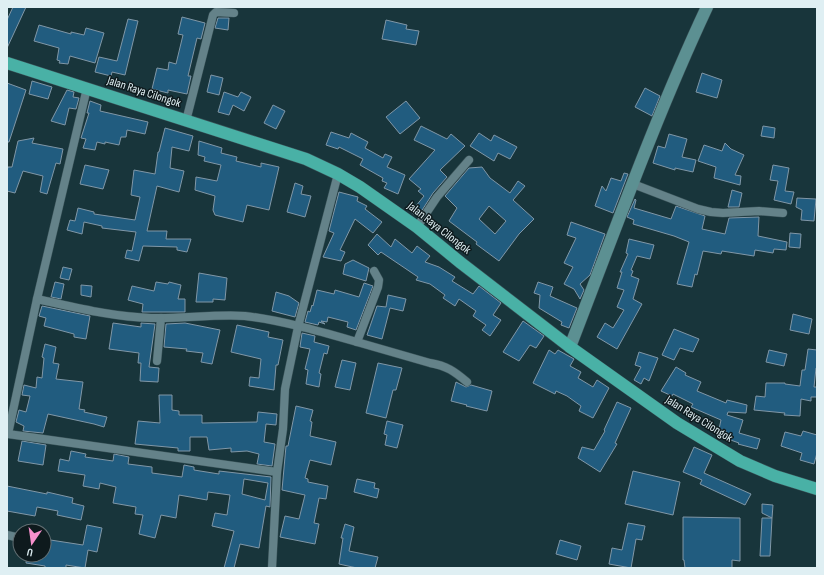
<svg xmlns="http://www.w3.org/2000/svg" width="824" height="575" font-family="'Sofia Sans Condensed',sans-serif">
  <rect width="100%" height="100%" fill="#18353b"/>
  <g fill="#215c7f" stroke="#8097a7" fill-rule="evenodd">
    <path d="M13,7h13l-19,41v-28z"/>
    <path d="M182,17l23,6 -4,16 -4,-1 -9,38h3l-4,18 -19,-4v3l-16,-4 5,-21 11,2 1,-8 7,2 7,-29 -5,-1z"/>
    <path d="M218,18h11l-1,12 -13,-2z"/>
    <path d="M128,19l10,2 -13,54 -13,-3 -1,4 -16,-4 4,-15 18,4z"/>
    <path d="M386,20l21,5 -1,4 13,2 -3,14 -34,-6z"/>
    <path d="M39,25l32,9v-2l13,3 2,-7 18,5 -9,30 -25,-7 -2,8 -9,-1 1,-2 -3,-1 2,-12 -25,-7z"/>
    <path d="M702,73l20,7 -5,18 -21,-6z"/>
    <path d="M211,75l12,3 -4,17 -12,-3z"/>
    <path d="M32,81l20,6 -4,12 -19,-5z"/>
    <path d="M7,83l19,7 -17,52h-2z"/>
    <path d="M645,88l15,8 -8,20 -17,-9z"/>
    <path d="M67,90l7,2 -1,5 6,1 -3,11 -7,-1 -4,17 -14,-4z"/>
    <path d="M224,92l14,5 3,-5 10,5 -7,14 -11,-6 -4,10 -11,-3z"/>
    <path d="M90,101l11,4 -1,6 48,11 -3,12 -18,-4 -1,7h-5l-2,8 -14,-3v2l-8,-2 -2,8 -12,-2 3,-9 -5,-1 8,-25h-2z"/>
    <path d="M406,101l14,17 -20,16 -14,-17z"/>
    <path d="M273,105l12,6 -9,18 -12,-6z"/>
    <path d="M421,126l26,13 4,-5 14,12 -25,24 7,7 -14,16 -14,22 -2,-1 -2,1 -4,-3 13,-16 -6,-5 3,-2 -12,-10 26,-29 -21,-10z"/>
    <path d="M763,126l12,2 -1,10 -13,-2z"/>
    <path d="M165,128l28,8 -4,15 -17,-4 -2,21 14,3 -5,21 -22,-6 -10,45h20l-1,8h25l-4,13 -10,-2v-3l-34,-1 -4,15 -14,-3 2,-8 5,1 4,-19 -34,-4v-2l-18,-4 -2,12 -15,-4 3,-10 5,1 3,-13 16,4v2l41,6 5,-23 -9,-2 3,-25 21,4 3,-22h1z"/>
    <path d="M331,132l18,6 2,-5 17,9 -3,6 18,10 2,-4 7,3 -5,10 18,8 -7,19 -14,-6 3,-5 -5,-2 1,-3 -23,-13 3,-6 -24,-12 -1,2 -12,-4z"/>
    <path d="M479,133l12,8 3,-6 23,12 -7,12 -12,-6 -4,8 -24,-15z"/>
    <path d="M669,134l18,5 -5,18 14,3 -3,12 -18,-4v2l-22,-7 5,-17 7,2z"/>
    <path d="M34,138l-2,5 31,6 -3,15 -4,-1 -9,31 -7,-2 3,-16 -20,-5 -8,22 -8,-2v-20l1,-4h4l6,-26z"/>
    <path d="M199,141l23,7 -1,5 16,4 -1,4 25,6v-4l18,4 -10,43 -22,-5 -4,17 -28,-7 -2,-5 2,-14 -20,-6 1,-13 21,4 4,-16 -17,-4 1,-4 -7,-2z"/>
    <path d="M725,143l6,6 13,6 -9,20 6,1 -1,9 -26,-7 2,-11 -18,-6 6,-16 18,6z"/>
    <path d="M85,165l24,5 -6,19 -23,-5z"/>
    <path d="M773,165l16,3 -4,23 9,1 -3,12 -17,-4 4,-19 -8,-1z"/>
    <path d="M482,167l8,11 20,15 8,-12 7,5 -12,14 21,19 -15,15 -20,27 -23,-17 1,-2 -28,-21 8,-13 -12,-12 24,-28zM489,206l17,15 -11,13 -16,-15z"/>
    <path d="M624,173l4,1 -15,39 -18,-7 7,-20 4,5 5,-13 10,3z"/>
    <path d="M295,183l8,3 -2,8 10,2 -6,21 -18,-5z"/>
    <path d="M732,190l10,3 -3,14h-11z"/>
    <path d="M339,192l19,5 -1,4 10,5 -2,3 17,13 -9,11 -18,-14 -15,31 5,2 -4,9 -18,-4 11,-24 -5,-2z"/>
    <path d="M797,198l19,1 -2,22 -13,-1 1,-10 -6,-3z"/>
    <path d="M635,199l1,1 -2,8 37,11 5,-13 29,10 -3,13 23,5 4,-16 30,-1 -1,19 29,6 -1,8 -12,-1 -1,4 -18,-3 -1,6 -32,-5 -1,3 -18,-3 -6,24 -2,-1 -3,13 -15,-3 12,-42 -15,-6 -41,-12 1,-4 -7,-3z"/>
    <path d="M571,222l34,12 -15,41 -10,9 4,6 -4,9 -6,-10 -10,-5 9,-17 -9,-4 12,-25 -9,-3z"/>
    <path d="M790,233l11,1 -1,14 -11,-1z"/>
    <path d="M377,234l14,13 4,-8 17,14 5,-7 13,10 -5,6 14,5 16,10 -3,4 21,13 6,-8 22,17 -8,12 8,5 -11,16 -8,-6 4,-5 -13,-9 3,-5 -17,-12 -4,7 -12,-8 2,-3 -15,-11 -14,-4 2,-3 -37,-25 -3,3 -10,-10z"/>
    <path d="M629,239l25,6 -4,14 -13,-3 -6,14 2,1 -2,5 8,3 -6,20 9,5 -25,45 -20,-12 8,-14 8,5 11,-18 -7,-3 7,-17 -7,-2 5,-16h-2l8,-18 -2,-1z"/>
    <path d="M353,260l16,8 -3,13 -23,-7 2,-10z"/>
    <path d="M63,267l9,2 -3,11 -9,-2z"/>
    <path d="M199,273l28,5 -2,22 -12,-1v3h-17z"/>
    <path d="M55,282l9,2 -3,15 -10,-2z"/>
    <path d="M156,282l12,2 1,-2 12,3 -3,14h7v13h-43l1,-8 -15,-4 4,-14 22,5z"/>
    <path d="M538,282l15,5 -3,9 27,12 -8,20 -8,-3 1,-3 -23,-14 1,-13 -6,-2z"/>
    <path d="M364,283l9,3 -17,44 -9,-3 1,-5 -20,-5 -1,5 -6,-1 4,3 -6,-2 -1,3 -13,-3 3,-11 2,1 2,-7 1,1 4,-16 17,4 1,-4 24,7z"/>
    <path d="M81,285l11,1 -1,11 -10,-2z"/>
    <path d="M276,292l13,4 10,7 -4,14 -23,-6z"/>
    <path d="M388,295l18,4 -3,12 -13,-3 -8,31 -15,-4 10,-29 9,1z"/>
    <path d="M42,306l48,10 -4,23 -12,-2v-3l-30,-8 2,-8 -7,-2z"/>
    <path d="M793,314l19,5 -3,15 -19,-4z"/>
    <path d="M523,321l21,15 -8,12 -6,-3 -11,16 -16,-9z"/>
    <path d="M113,323l28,4v-4l14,1 -6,43 10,1 -1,14 -18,-1 1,-18h-3l1,-10 -30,-4z"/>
    <path d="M185,323l35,7 -8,34 -11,-2 2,-9 -17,-2 1,-2 -23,-2 2,-23z"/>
    <path d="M237,325l32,7 -1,5 15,3 -5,25h-2l-2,25 -25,-4 1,-9 9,1 2,-19 -30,-7z"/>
    <path d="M674,329l25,10 -6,13 -13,-4 -6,12 -12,-5z"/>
    <path d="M302,333l13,3 -1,6 15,4 -2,8 -3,-1 -5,20 2,1 -2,13 -13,-3 2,-14 -3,-1 5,-20 -10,-2z"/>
    <path d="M45,344l11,3 -3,16 6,1 -3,15 27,3 -4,27 6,1 -1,2 23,5 -3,10 -10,-3 -46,-10 -5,19 -20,-2 1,-5 -8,-4 3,-12 7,2 4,-16 -8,-1 2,-10 12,3 1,-11 5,1 2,-20 -2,-1z"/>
    <path d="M808,349l9,1v19l-1,-1 -2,19h3v10h-6v4l-10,-2 -1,17 -16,-1 1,-2 -31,-3 2,-14 9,1 1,-14h19v1l15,2 2,-16h3z"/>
    <path d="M549,350l6,4 3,-4 16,9 -4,7 11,6 -3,6 15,9 4,-7 12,8 -16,30 -14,-7 2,-5 -14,-10 -11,-5 -1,3 -22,-11z"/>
    <path d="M769,350l18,4 -3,12 -18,-4z"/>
    <path d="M639,352l19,6 -9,23 -5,-3 -3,6 -7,-4 7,-13 -6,-2z"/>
    <path d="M342,360l14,3 -6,27 -15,-3z"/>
    <path d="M378,363l24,5 -6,22h-3l-7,28 -20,-5z"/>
    <path d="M676,367l10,6 -1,2 16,7 -4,9 29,12 1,-3 20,5 -1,8 -18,-1 -1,3 16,5 -4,13 21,6 -3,10 -19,-5 1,-1 -14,-5 1,-7 -7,-2 2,-9 -30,-13 2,-3 -20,-10 -1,2 -11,-5z"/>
    <path d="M456,382l10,5 5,-2 21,6 -5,20 -21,-5 1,-1 -16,-4z"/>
    <path d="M159,395h13v15l7,1v4h23v8l55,-1 1,-10 19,2 -1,11 -10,-1 -2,18 11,2 -3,22 -15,-2 2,-10 -12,-3 -16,1v-4l-22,2 -2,-13h-17v14h-12v-3l-43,-4 3,-23 22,2z"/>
    <path d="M617,402l14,6 -16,35 2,1 -17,28 -22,-14 4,-11 12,3 11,-19 -1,-1z"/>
    <path d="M296,406l17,4 -3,11 2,1 -2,14 26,6 -5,23 -21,-5 -5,18 3,1v3l20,4 -2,13 -7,-1 -5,25 5,1 -4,20 -35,-7 5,-21 14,3 6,-24 -23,-5 4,-44h2z"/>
    <path d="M387,421l16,4 -6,23 -12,-3 2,-10 -3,-1z"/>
    <path d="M803,431l14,4v18l-3,11 -14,-4 2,-7 -21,-7 4,-14 16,4z"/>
    <path d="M22,441l24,4 -3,20 -25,-4z"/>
    <path d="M694,447l18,8 -8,18 47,21 -6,11 -45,-21 2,-4 -19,-8z"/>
    <path d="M71,451l15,3 -1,3 28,4 1,-7 15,3 -1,7 24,3v6l30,4 2,-12 10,2v3l25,4v-3l52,6 -1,30 -4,-1 -7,42 -19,-4 -6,24h-10l10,-37 -22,-5 3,-13 12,2 3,-20 -22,-3 -1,8 -28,-5 -3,23 -15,-3 -6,23 -16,-4 4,-19 -8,-1 1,-7 -23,-4 3,-16 -16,-4 -1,6 -16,-3 2,-11 -27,-4 2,-12 9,2zM244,479l24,4 -3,17 -23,-6z"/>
    <path d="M633,471l47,11 -7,33 -48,-11z"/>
    <path d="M357,479l18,4 -1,5 5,1 -2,9 -23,-6z"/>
    <path d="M7,486l40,8v-2l26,6 -1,5 12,3 -3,14 -24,-5 1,-4 -21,-4 -2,9 -28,-5z"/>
    <path d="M762,504l11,1 -1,13 -10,-5z"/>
    <path d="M683,517l57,1v43l-8,-1v8h-47l-1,-8h-1z"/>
    <path d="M762,518h10l-2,38h-10z"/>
    <path d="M628,523l17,3 -3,14 -6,-1 -5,29 -22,-4 3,-16 10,2z"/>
    <path d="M345,524l9,3 -5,24 29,6 -3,11h-18l-18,-4 4,-26h-2z"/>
    <path d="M87,525l15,3 -5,24 -9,-2 -3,18 -19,-3v3h-21v-2l-19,-3 1,-8h17v-16l39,6z"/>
    <path d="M560,540l21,6 -4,14 -21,-6z"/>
  </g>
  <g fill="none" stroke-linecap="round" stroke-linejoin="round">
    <g stroke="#3a5358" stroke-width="9">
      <g id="street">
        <path d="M87,88l-50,211 -29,135 269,38"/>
        <path d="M186,121l27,-106 3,-3 18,1"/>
        <path d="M633,184l65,25 13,3 12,1 36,-2 24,2"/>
        <path d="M417,227l20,-30 32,-37"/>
        <path d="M37,299c37,8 75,18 114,19 31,1 63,-4 94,-2 36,4 77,16 112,26l21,-55 1,-7 -5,-9"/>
        <path d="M357,342l73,21c17,3 24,8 37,19"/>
        <path d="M157,361l4,-43"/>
        <path d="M7,535l13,3"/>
        <path d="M272,568l5,-96 6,-43 2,-40 13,-62 40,-153"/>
      </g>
    </g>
    <g stroke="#3a5358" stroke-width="13">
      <path id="secondary" d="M570,347c44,-114 85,-229 137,-340"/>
    </g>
    <g stroke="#3a5358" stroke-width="13">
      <path id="highway" d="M7,63l299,96 32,15 22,13 57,40 44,36 109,84 107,76 63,38 35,15 42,13"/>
    </g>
    <use href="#street" stroke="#648289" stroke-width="8"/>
    <use href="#secondary" stroke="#5c9092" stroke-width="12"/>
    <use href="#highway" stroke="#49b1a6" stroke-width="12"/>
  </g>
  <g text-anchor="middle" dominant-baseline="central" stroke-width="3" stroke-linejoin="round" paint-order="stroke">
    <g font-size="12" fill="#dfeff3" stroke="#0e1a1d">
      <text transform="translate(144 92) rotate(18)">Jalan Raya Cilongok</text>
      <text transform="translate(439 228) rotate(38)">Jalan Raya Cilongok</text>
      <text transform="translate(699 419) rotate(32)">Jalan Raya Cilongok</text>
    </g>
  </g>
  <rect width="824" height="575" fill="none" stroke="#dfeff3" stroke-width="16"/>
  <g transform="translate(32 543) rotate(193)"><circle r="19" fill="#0e1a1d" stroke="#626f73"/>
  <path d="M0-3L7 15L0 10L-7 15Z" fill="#f790cd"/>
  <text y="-6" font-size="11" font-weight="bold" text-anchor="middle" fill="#dfeff3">U</text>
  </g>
</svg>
